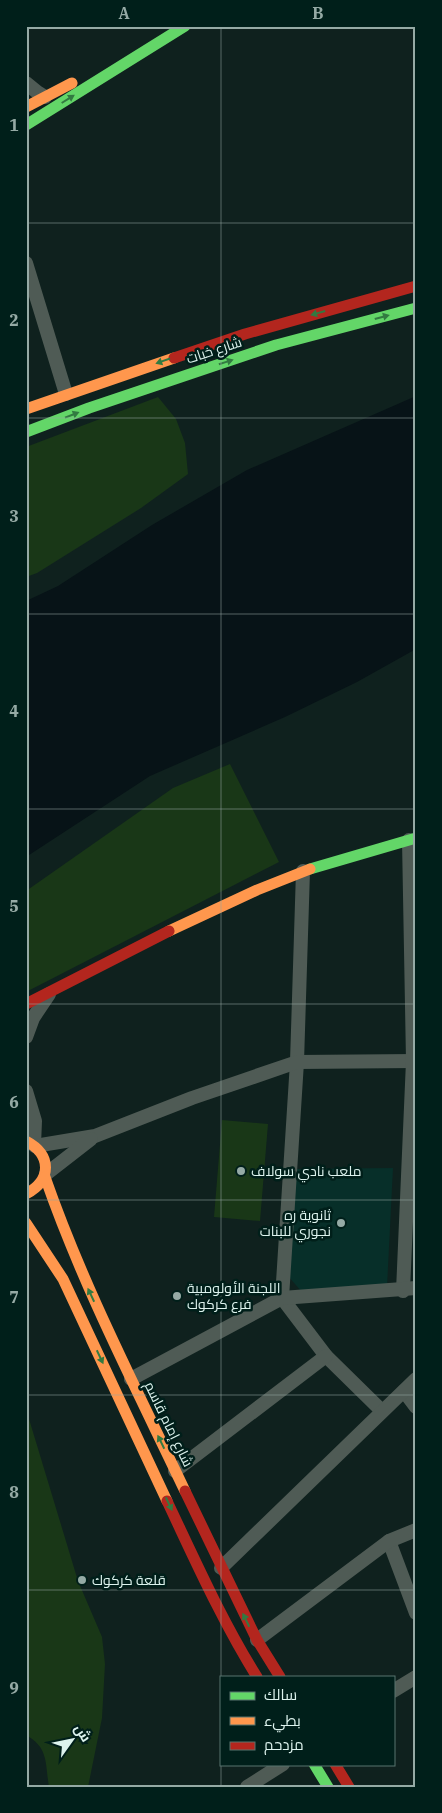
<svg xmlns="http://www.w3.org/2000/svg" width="442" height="1813" font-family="'IBM Plex Serif',Cairo,serif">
  <rect width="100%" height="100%" fill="#0f211e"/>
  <path fill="#072f29" d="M393,1168l-6,119 -85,5 -14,-16 8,-107z"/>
  <g fill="#193717">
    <path d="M158,397l18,22 9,24 3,31 -47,34 -104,65 -11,4v-130z"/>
    <path d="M230,764l49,98 -253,130v-101l147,-103z"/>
    <path d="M222,1120l46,4 -8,97 -46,-4z"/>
    <path d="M26,1409l52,172 24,56 3,27 -3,54 -14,69h-39c-4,-24 0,-39 -23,-52z"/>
  </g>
  <path fill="#071317" d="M416,396v253l-59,33 -72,35 -135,59 -124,81v-256l32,-15 94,-61 95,-55z"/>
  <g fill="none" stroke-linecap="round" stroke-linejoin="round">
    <g stroke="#4f5b55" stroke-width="14">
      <path d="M26,83l11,9 8,5"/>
      <path d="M26,263l40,131"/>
      <path d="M303,871l-6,191 -15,236 44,58 56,55"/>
      <path d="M26,1037l7,-19 16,-24"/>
      <path d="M26,1091l9,30 -1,24"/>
      <path d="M35,1146l60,-10 97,-38 105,-36 119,-1"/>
      <path d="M46,1174l45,-35"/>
      <path d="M403,1291l10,-230 -4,-221"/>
      <path d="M131,1379l151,-81 134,-10"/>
      <path d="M404,1391l12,16"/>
      <path d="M175,1471l151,-115"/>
      <path d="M389,1541l27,72"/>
      <path d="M221,1568l195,-189"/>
      <path d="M257,1640l132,-99 27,-11"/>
      <path d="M393,1691l23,-14"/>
      <path d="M247,1787l36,-23"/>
    </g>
    <g stroke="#63d668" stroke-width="11">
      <path d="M26,125l159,-99"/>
      <path d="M26,432l63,-24 187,-63 140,-37"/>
      <path d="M310,869l106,-31"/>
      <path d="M314,1764l14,23"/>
    </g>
    <g stroke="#ff974d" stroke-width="11">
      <path d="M26,107l46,-24"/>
      <path d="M26,409l148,-51"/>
      <path d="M169,931l88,-41 53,-21"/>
      <path d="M26,1141c26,14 26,39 0,53"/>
      <path d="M45,1177c38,109 91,211 140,314"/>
      <path d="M26,1223l37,56 104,222"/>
    </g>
    <g stroke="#b3261e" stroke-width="11">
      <path d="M174,358l71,-24 171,-48"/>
      <path d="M26,1004l143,-73"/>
      <path d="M185,1491l72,149 23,37"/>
      <path d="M167,1501c28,59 55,120 90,176"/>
      <path d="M335,1764l14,23"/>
    </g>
  </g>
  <defs><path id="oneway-solid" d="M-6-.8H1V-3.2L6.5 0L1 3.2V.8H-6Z" transform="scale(1.25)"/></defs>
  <g fill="#327a41">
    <use href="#oneway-solid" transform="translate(68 99) rotate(-32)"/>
    <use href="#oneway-solid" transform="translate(318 313) rotate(164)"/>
    <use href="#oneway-solid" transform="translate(382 317) rotate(-15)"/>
    <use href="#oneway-solid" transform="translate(163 361) rotate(161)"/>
    <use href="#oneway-solid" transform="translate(226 362) rotate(-18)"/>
    <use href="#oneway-solid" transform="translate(72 415) rotate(-21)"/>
    <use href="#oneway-solid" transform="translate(91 1295) rotate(-115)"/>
    <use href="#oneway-solid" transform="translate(100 1357) rotate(65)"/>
    <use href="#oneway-solid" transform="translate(161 1442) rotate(-116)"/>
    <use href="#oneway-solid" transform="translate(169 1504) rotate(65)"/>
    <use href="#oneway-solid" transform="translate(246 1620) rotate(-116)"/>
  </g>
  <path fill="none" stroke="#95aaa5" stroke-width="1" stroke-opacity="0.55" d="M221,26v1651M26,223h390M26,418h390M26,614h390M26,809h390M26,1004h390M26,1200h390M26,1395h390M26,1590h390M221,1764v23"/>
  <g fill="#95aaa5" stroke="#001f1a" stroke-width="2">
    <circle cx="241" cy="1171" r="5"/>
    <circle cx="341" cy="1223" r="5"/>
    <circle cx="177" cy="1296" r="5"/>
    <circle cx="82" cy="1580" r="5"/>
  </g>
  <g text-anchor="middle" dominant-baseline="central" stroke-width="5" stroke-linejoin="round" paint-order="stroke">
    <g font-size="14" fill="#ddf3ee" stroke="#001f1a">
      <text transform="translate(214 350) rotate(-18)">شارع خبات</text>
      <text transform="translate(169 1424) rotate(64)">شارع إمام قاسم</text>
    </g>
    <g font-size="14" fill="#ddf3ee" stroke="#001f1a" text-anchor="start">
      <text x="251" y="1171">ملعب نادي سولاف</text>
      <text x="331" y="1215" text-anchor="end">ثانوية ره<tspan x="331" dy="16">نجوري للبنات</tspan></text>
      <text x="187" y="1288">اللجنة الأولومبية<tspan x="187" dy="16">فرع كركوك</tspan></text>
      <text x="92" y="1580">قلعة كركوك</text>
    </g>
  </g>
  <rect width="442" height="1813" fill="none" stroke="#001f1a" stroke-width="55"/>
  <rect x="220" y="1676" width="175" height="90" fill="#001f1a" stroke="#58746f"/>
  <rect x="230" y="1692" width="25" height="8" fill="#63d668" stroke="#58746f"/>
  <text x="264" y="1700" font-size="15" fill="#ddf3ee">سالك</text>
  <rect x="230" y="1717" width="25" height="8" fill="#ff974d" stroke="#58746f"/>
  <text x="264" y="1726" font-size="15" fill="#ddf3ee">بطيء</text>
  <rect x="230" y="1742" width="25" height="8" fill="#b3261e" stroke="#58746f"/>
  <text x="264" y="1750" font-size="15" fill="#ddf3ee">مزدحم</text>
  <g transform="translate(72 1740) rotate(57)" stroke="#001f1a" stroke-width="4" paint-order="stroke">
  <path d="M0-4L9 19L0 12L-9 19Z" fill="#ddf3ee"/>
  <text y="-8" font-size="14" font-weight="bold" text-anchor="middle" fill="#ddf3ee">ش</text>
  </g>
  <rect x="28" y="28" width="386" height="1758" fill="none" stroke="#95aaa5" stroke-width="2"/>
  <g font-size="16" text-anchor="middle" font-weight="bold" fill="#95aaa5">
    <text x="124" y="19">A</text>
    <text x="318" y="19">B</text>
    <text x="14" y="131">1</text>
    <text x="14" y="326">2</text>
    <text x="14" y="522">3</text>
    <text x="14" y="717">4</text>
    <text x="14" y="912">5</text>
    <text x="14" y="1108">6</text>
    <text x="14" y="1303">7</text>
    <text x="14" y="1498">8</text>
    <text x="14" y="1694">9</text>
  </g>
</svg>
